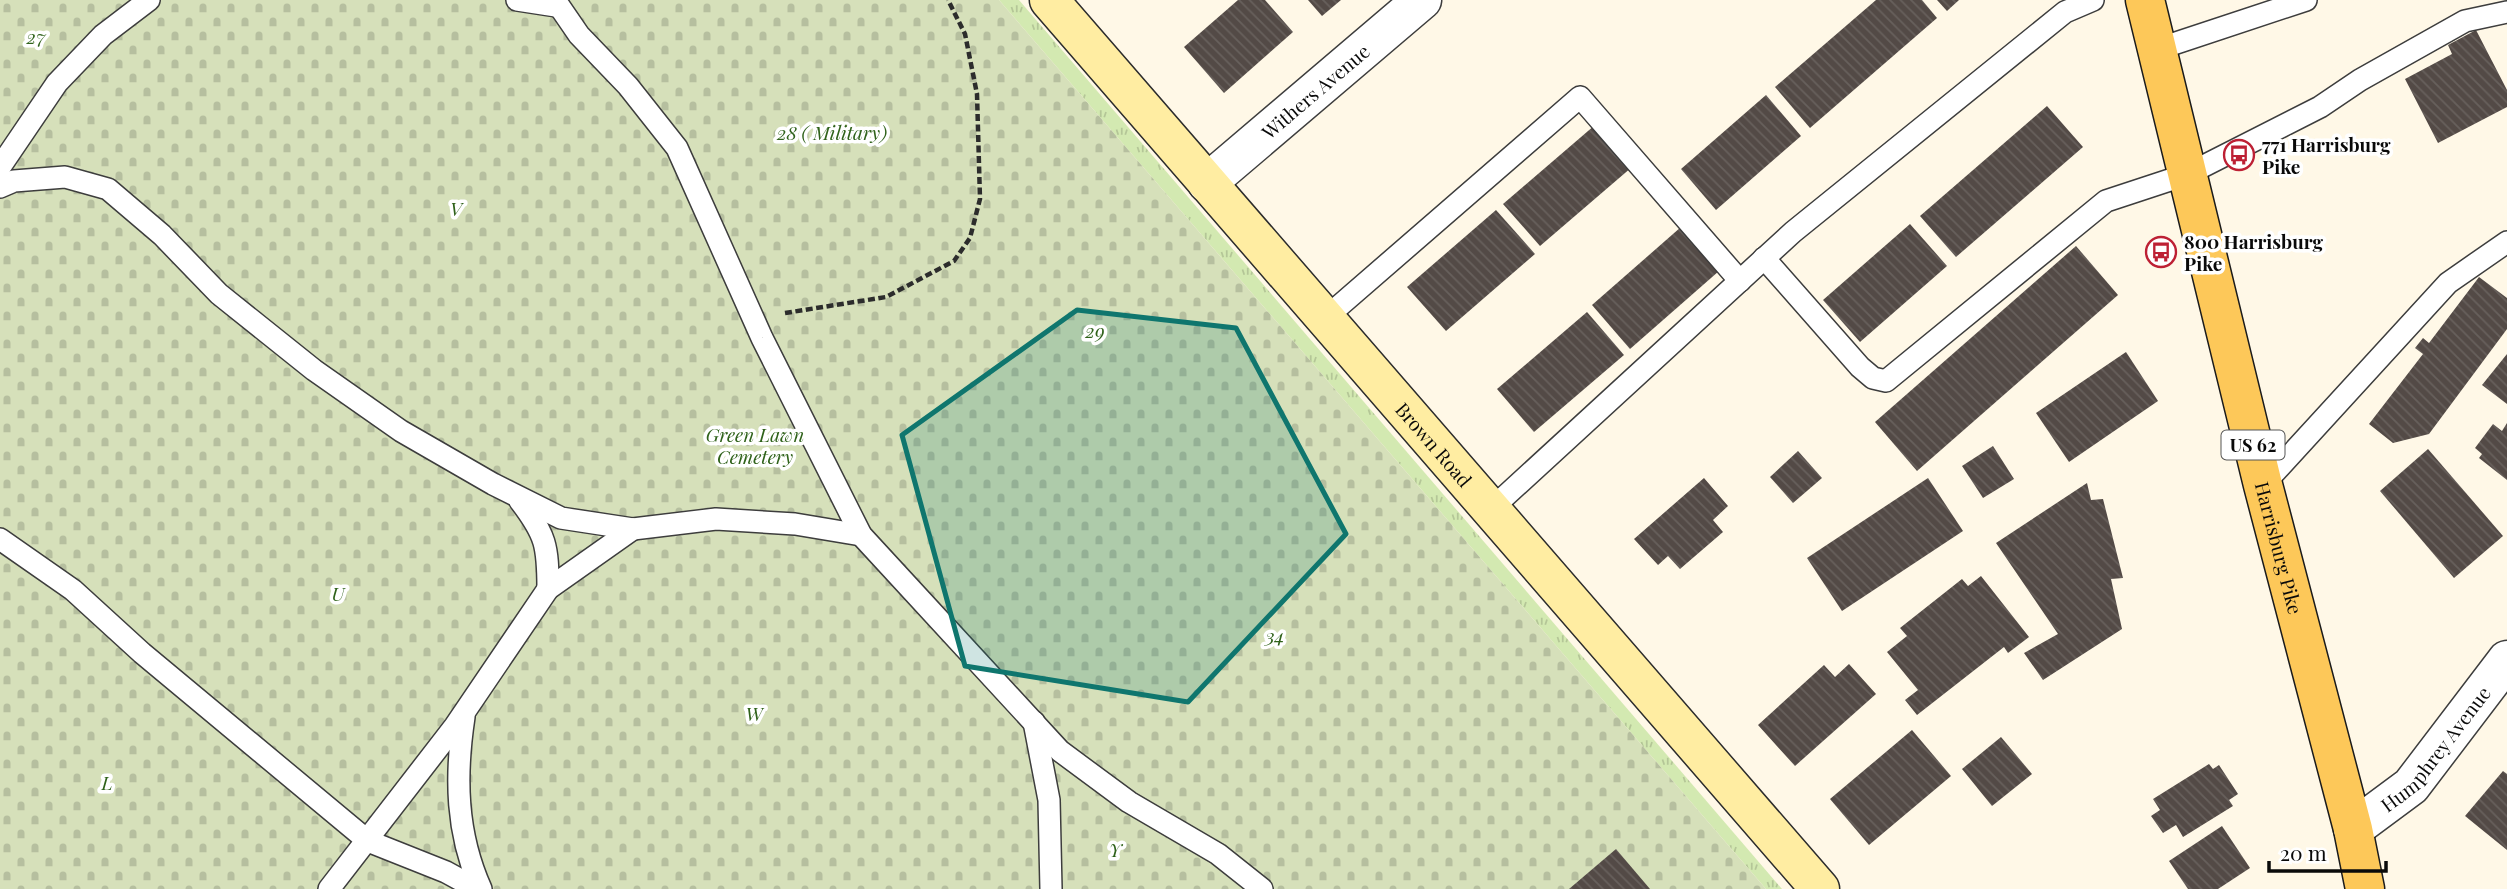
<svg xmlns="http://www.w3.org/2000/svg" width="2507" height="889" font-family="'Playfair Display',serif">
  <defs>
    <pattern id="grass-tufts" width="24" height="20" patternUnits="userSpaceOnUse" patternTransform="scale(1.75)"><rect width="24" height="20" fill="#d3e9b1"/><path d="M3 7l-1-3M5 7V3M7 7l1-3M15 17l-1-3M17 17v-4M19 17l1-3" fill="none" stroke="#b4c697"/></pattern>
    <pattern id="cemetery-stones" width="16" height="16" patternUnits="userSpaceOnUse" patternTransform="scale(1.75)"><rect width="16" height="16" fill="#d6e0ba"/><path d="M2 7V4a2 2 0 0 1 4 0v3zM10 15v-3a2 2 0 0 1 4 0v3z" fill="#b6bf9f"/></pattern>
    <pattern id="building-back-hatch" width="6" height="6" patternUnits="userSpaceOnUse" patternTransform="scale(1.75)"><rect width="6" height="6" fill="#534a46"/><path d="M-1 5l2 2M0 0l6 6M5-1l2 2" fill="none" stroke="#67605c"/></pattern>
  </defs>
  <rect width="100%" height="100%" fill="#fff8e7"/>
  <path fill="url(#grass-tufts)" d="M999,0h20l763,889h-16z"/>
  <path fill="url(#cemetery-stones)" d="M0,0h999l767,889h-1766z"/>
  <g fill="url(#building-back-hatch)">
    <path d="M1238,0h27l28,32 -69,61 -40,-46z"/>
    <path d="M1308,0h33l-19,16z"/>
    <path d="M1876,0h46l15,18 -127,110 -35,-41z"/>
    <path d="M1937,0h22l-12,11z"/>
    <path d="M2476,30l31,60v17l-69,36 -33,-64 47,-25 -4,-9z"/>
    <path d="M1766,95l35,41 -85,74 -35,-41z"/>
    <path d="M2047,106l36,41 -127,110 -36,-41z"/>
    <path d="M1595,125l37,42 -92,79 -37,-42z"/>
    <path d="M1496,210l39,44 -89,77 -39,-44z"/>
    <path d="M1910,224l37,42 -87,76 -37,-42z"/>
    <path d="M1681,227l38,44 -89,78 -38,-44z"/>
    <path d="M2076,246l42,49 -201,176 -42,-49z"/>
    <path d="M2479,277l28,21v31l-78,105 -36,9 -24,-19 54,-70 -8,-6 8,-10 6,5z"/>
    <path d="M1587,312l37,43 -90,77 -37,-43z"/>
    <path d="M2126,352l32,49 -89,61 -33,-49z"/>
    <path d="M2507,354v50l-25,-19z"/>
    <path d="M2507,423v57l-28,-22 3,-4 -7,-6 18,-24 9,7z"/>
    <path d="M1993,446l21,33 -31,19 -21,-32z"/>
    <path d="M2428,449l75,87 -49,42 -74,-87z"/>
    <path d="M1798,451l24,27 -29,25 -23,-26z"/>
    <path d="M1704,478l24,28 -15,14 10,12 -43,37 -12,-13 -10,9 -24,-26z"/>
    <path d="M1928,478l35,53 -121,80 -35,-53z"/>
    <path d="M2087,483l4,17 12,-1 20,79 -12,1 11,50 -79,51 -19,-27 34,-19 -62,-91z"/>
    <path d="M1981,576l48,61 -21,16 -4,-6 -87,68 -12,-15 13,-10 -31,-38 20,-16 -7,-8 62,-49 6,7z"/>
    <path d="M1849,664l27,30 -81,72 -37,-41 66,-60 11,12z"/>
    <path d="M1912,730l39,46 -82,69 -39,-46z"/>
    <path d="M2001,737l31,37 -40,32 -30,-37z"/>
    <path d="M2209,764l4,5 6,-4 19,29 -9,6 4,6 -50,31 -7,-12 -13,8 -12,-17 9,-6 -7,-11z"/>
    <path d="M2503,771l4,3v76l-42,-34z"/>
    <path d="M2222,826l28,42 -32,21h-30l-19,-28z"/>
    <path d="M1616,849l34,40h-81z"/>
  </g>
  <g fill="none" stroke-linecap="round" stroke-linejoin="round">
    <g stroke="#3d3d3d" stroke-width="24">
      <g id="service">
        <path d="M517,0l39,6"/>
        <path d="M555,0l24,35 49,51 49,62 85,190 99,197 199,216 69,51 89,52 44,35"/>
        <path d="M2158,49l148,-49"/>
        <path d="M0,167l57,-84 46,-48 46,-35"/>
        <path d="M0,187l14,-6 51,-4 43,12 54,46 57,59 95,76 87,61 92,53 68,34 72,11 83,-10 79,5 66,11"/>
        <path d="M1764,258l96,109 13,11 13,3 220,-180 82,-27 132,-67 40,-27 105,-59 42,-9"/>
        <path d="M1323,320l257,-223 160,184"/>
        <path d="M2263,485l185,-202 59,-41"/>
        <path d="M520,501c26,34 28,45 28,88"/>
        <path d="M1489,511l304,-279 272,-220 28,-12"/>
        <path d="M0,539l73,51 69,63 226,188 78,31 31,17"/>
        <path d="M464,717c-9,60 -8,116 17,172"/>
        <path d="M1034,722l15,78 2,89"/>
        <path d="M329,889l126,-163 93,-137 85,-60"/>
      </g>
    </g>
    <g stroke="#3d3d3d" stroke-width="41">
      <g id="minor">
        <path id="s1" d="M1207,183l215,-183"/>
        <path id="s2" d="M2353,829l58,-43 96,-126"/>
      </g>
    </g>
    <g stroke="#2c2c2c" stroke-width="41">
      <g id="secondary">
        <path id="s3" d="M1049,0l771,889"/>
      </g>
    </g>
    <g stroke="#1b1b1b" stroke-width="41">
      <g id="primary">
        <path id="s4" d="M2145,0l118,485 90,344 12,60"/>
      </g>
    </g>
    <path stroke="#2c2c2c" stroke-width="4.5" stroke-dasharray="7 3.5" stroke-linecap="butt" d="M785,313l101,-16 68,-36 16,-23 10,-39 -3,-105 -12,-60 -17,-34"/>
    <use href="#service" stroke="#fff" stroke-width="21"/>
    <use href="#minor" stroke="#fff" stroke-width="38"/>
    <use href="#secondary" stroke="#ffeda2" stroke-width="38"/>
    <use href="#primary" stroke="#fdc859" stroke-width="38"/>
  </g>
  <path fill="#0f766e" fill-opacity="0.2" stroke="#0f766e" stroke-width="5" stroke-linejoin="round" d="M1077,310l159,18 110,206 -158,168 -223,-36 -63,-231z"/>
  <defs>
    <g id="bus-ring" transform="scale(1.575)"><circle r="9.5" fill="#fff" stroke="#bd2034" stroke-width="1.5"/><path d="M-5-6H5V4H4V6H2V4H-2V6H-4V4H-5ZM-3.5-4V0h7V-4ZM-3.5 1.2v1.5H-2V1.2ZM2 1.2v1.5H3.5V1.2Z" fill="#bd2034"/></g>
  </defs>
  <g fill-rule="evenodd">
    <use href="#bus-ring" x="2239" y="155"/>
    <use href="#bus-ring" x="2161" y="252"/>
  </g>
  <g text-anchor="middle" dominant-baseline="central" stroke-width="7" stroke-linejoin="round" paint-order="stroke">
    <rect fill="#fff" stroke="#545454" stroke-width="2" x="2221.5" y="430.5" width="63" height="29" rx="5"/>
    <g font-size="18" font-weight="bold" fill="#0a0a0a">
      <text x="2253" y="445">US 62</text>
    </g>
    <g font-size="19" font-style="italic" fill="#2f621a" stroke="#fff">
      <text x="36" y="36">27</text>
      <text x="832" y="132">28 ( Military)</text>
      <text x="456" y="208">V</text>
      <text x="1095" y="330">29</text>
      <text x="755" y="434">Green Lawn<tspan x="755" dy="22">Cemetery</tspan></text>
      <text x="338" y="593">U</text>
      <text x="1275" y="635">34</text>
      <text x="754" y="713">W</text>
      <text x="107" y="782">L</text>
      <text x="1115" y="849">Y</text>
    </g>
    <g font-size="19" fill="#0a0a0a" stroke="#fff">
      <text stroke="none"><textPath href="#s1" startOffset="142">Withers Avenue</textPath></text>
      <text stroke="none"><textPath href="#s3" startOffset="588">Brown Road</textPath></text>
      <text stroke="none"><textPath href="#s4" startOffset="564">Harrisburg Pike</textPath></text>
      <text stroke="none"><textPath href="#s2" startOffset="116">Humphrey Avenue</textPath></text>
    </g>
    <g font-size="19" font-weight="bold" fill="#0a0a0a" stroke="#fff" text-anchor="start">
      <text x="2262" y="144">771 Harrisburg<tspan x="2262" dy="22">Pike</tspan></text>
      <text x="2184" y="241">800 Harrisburg<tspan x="2184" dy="22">Pike</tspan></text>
    </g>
  </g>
  <path d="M2269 861v10h117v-10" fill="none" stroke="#0a0a0a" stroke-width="3.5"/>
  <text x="2280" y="861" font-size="21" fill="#0a0a0a" stroke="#ffffff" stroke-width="5" paint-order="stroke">20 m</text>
</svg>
